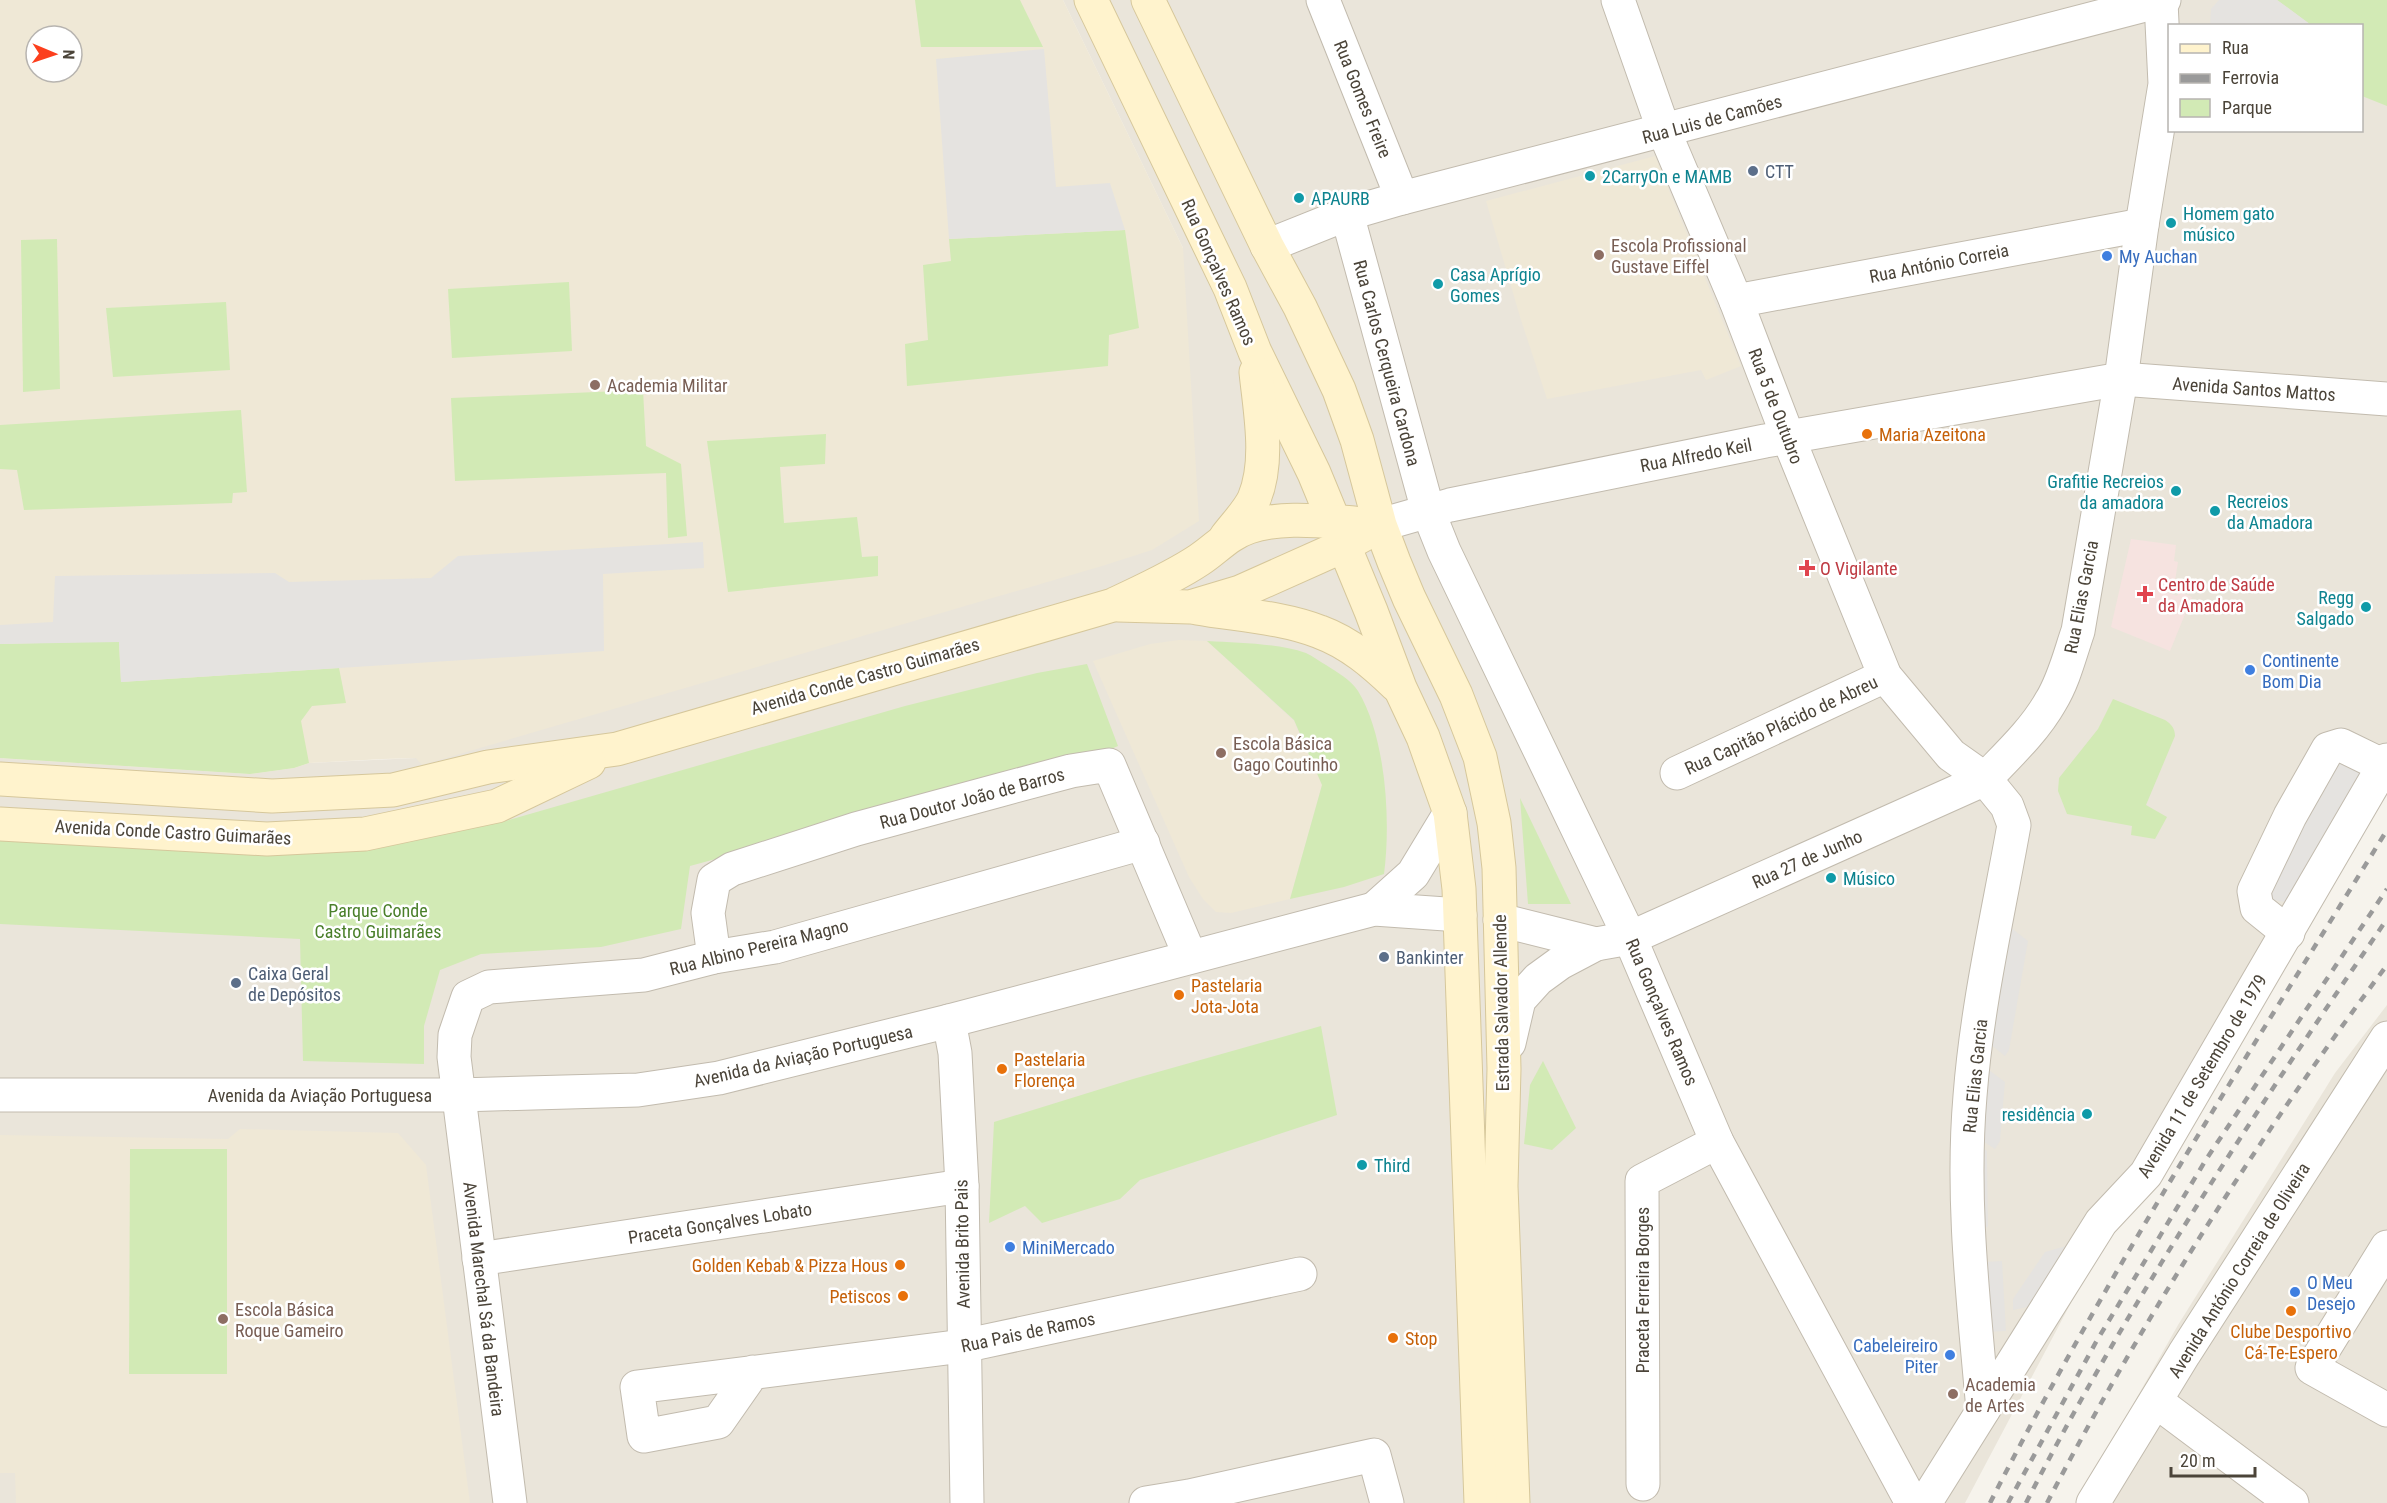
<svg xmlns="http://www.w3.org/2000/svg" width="2387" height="1503" font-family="'Roboto Condensed',sans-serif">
  <rect width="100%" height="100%" fill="#f6f3ec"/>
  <g fill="#eae5da" fill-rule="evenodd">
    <path d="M1063,0h1324v795l-242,368 -180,340h-1965v-745l250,16 44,-6 15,-5 107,-5 767,-510zM2170,26h192v104h-192z"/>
    <path d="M2387,1005v498h-310l101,-178 157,-252z"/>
  </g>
  <g fill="#efe8d6" fill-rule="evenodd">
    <path d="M0,0h1063l120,248 16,273 -47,29 -50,16 -680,199 -6,-7 -33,1 -74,4 -15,5 -44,6 -250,-16zM36,36h36v36h-36z"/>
    <path d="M1655,156l86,210 -35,14 -5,-10 -154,29 -26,-79 -35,-119z"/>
    <path d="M1179,640l28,1 87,80 28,64 -32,114 -59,14 -15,-1 -13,-13 -14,-22 -96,-216 57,-17z"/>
    <path d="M240,1129l158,4 28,32 44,338h-454l-1,-30h-15v-338l228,4z"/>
  </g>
  <path fill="#f6e3e0" d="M2131,539l45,6 -2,16 4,1 -3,19h-6l-2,11 10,4 2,-4 13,5 -22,54 -59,-24z"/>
  <g fill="#d2eab5">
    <path d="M915,0h105l23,47h-122z"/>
    <path d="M2277,0h110v106l-25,-10v-70l-51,-1z"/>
    <path d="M1125,230l14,98 -30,7 -1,31 -201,20 -2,-42 23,-4 -5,-75 28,-4 -2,-22z"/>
    <path d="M57,239l3,150 -37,3 -2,-152z"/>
    <path d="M569,282l3,69 -120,7 -4,-69z"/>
    <path d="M226,302l4,68 -117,7 -7,-69z"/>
    <path d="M643,390l3,56 35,18 6,72 -19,2 -2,-65 -211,8 -4,-83z"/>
    <path d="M241,410l6,82 -14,1 -1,10 -208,7 -7,-40 -17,-1v-44z"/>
    <path d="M826,434l-1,30 -45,3 4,56 73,-6 5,40 16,-1v20l-150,16 -21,-151z"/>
    <path d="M119,641l2,41 218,-14 7,35 -34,3 -11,15 8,42 -15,5 -44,6 -250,-16v-114z"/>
    <path d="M1207,641c32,2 69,2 99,12 7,3 14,9 20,12 11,7 25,15 32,26 28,46 33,130 26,183l-40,13 -54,12 32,-114 -28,-65z"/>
    <path d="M1087,664l31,82 -24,10 -404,110 -9,63 -80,18 -120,7 -41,16 -16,56v38l-121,-3 -3,-122 -300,-15v-100l332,24 170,-26 403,-116 132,-33z"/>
    <path d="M2113,699l52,21c6,4 10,8 10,16l-29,69 21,12 -12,22 -24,-4 1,-9 -65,-12 -9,-23 1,-13 39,-49z"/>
    <path d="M1520,798l51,106h-43z"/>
    <path d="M1321,1026l16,89 -197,65 -20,19 -78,24 -17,-17 -36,17 5,-101 139,-43z"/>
    <path d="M1543,1061l33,67 -24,22 -28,-6 6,-59z"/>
    <path d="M130,1149h97v225h-98z"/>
  </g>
  <g fill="#e5e3e0">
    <path d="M2219,0h58l34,25h-101l1,-16z"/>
    <path d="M1044,49l12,138 54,-4 15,47 -176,9 -13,-180z"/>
    <path d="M703,542l1,26 -101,6 1,77 -483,31 -2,-40 -119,2v-19l53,-3 2,-46 220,-3 14,9 142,-4 27,-22z"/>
    <path d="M2340,756l29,19 -73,129 -34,-6z"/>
    <path d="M2010,927l18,14 -19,109 -4,6 -15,-12z"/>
    <path d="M1986,1068l19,14 -5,59 -5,8 -17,-11z"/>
    <path d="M1979,1145l8,6 1,75 -7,7z"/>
    <path d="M2070,1245l-39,61 -18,4v-11l32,-47z"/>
    <path d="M2002,1261l4,70 -19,1 -4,-70z"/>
  </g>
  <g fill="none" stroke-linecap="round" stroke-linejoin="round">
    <g stroke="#c2bbae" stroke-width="35">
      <g id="minor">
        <path d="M1323,0l79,198"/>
        <path d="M1618,0l46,131 72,170 52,136 97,239 66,79 34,24 22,27 7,19c-16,90 -37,180 -44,271 -9,105 4,210 13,314"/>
        <path d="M1347,214l81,297 16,40 186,387 87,204 195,361"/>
        <path d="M1736,301l406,-76"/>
        <path d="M1380,525l70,-20 315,-64 356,-62 266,20"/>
        <path d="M1677,773l208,-97"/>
        <path d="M2288,933l-31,-25 -3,-17 36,-75 38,-67 13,-4 43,21"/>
        <path d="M714,957l-6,-44 6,-33 18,-11 124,-40 144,-39 71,-19 38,-6 81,191"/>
        <path d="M949,1021l6,32 7,133 5,317"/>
        <path d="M2387,1247l-75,121 75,42"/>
        <path d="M479,1259l483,-73"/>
        <path d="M753,1372l-35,50 -74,14 -7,-49 326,-41 337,-72"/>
        <path d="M2157,1402l135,101"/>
        <path d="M1643,1484l-1,-303 75,-39"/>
        <path d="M510,1503l-56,-446 1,-22 13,-38 21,-10 155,-12 70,-18 61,-10 368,-104"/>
        <path d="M1146,1503l43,-7 185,-41 13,48"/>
        <path d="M1925,1503l176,-281 45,-48 241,-414"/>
        <path d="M2093,1503l91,-149 203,-316"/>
      </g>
    </g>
    <g stroke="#c2bbae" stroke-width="35">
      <g id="tertiary">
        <path d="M1267,246l80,-32 55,-16 762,-198"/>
        <path d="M1374,909l39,-35 37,-61"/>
        <path d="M1500,920l96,24"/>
        <path d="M1509,1043l10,-43 19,-21 22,-16 36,-19 34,-6 355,-159c23,-24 49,-48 66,-78 13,-21 19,-47 27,-70l43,-252 21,-154 23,-141 -4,-82"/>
        <path d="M0,1095h459l179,-5 81,-12 230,-57 425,-112 86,6"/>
      </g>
    </g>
    <g stroke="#d6c79b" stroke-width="35">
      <g id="secondary">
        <path d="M1091,0l139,288 25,64 59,121 57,138 29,77 23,49 27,76 9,76 22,614"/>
        <path d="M1148,0l119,246 33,61 39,83 18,50 23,85 14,37 15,36 47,97 24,62 14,66 5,45 5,201 -3,117 12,317"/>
        <path d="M1226,537c9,-12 22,-25 28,-38 16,-38 6,-87 2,-127"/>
        <path d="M1118,605l72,2 50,-15 103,-46 20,-11"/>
        <path d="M1197,608c40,7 85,9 123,24 30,11 54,32 76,53"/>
        <path d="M0,779l272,17 121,-6 95,-23 129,-18 496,-144c29,-14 59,-27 86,-45 17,-11 29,-26 50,-33 32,-11 72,-6 105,-4"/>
        <path d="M0,824l267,15 98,-5 132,-28 92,-44"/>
      </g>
    </g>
    <use href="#minor" stroke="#fff" stroke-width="33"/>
    <use href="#tertiary" stroke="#fff" stroke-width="33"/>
    <use href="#secondary" stroke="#fff3cd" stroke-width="33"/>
    <g stroke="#9a9a9a" stroke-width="4.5" stroke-dasharray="8 8" stroke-linecap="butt">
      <path d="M1990,1503c118,-232 260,-451 397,-673"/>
      <path d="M2008,1503l88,-161 111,-184 180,-269"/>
      <path d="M2026,1503c104,-204 232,-395 361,-584"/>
      <path d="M2047,1503c98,-188 213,-368 340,-538"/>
    </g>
  </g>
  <g fill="#5c6f8a" stroke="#fff" stroke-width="2">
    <circle cx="1753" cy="171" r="6"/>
    <circle cx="1384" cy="957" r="6"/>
    <circle cx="236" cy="983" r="6"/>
  </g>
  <g fill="#0f9aa8" stroke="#fff" stroke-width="2">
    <circle cx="1590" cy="176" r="6"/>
    <circle cx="1299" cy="198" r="6"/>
    <circle cx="2171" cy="223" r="6"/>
    <circle cx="1438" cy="284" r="6"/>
    <circle cx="2176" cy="491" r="6"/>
    <circle cx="2215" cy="511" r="6"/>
    <circle cx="2366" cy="607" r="6"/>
    <circle cx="1831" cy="878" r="6"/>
    <circle cx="2087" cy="1114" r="6"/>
    <circle cx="1362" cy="1165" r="6"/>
  </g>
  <g fill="#8d6e63" stroke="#fff" stroke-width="2">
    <circle cx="1599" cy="255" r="6"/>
    <circle cx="595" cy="385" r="6"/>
    <circle cx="1221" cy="753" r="6"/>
    <circle cx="223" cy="1319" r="6"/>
    <circle cx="1953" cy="1394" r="6"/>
  </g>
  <g fill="#3f7fe0" stroke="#fff" stroke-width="2">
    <circle cx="2107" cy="256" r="6"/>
    <circle cx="2250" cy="670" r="6"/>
    <circle cx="1010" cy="1247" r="6"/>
    <circle cx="2295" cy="1292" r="6"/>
    <circle cx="1950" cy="1355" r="6"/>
  </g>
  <g fill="#e8710a" stroke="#fff" stroke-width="2">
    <circle cx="1867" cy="434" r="6"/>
    <circle cx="1179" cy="995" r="6"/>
    <circle cx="1002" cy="1069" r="6"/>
    <circle cx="900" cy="1265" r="6"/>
    <circle cx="903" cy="1296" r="6"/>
    <circle cx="2291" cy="1311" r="6"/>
    <circle cx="1393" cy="1338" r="6"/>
  </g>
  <g fill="#e0444e" stroke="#fff" stroke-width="2">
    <path d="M1804 559h6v6h6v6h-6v6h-6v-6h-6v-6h6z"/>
    <path d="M2142 585h6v6h6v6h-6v6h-6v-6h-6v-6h6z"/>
  </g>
  <g text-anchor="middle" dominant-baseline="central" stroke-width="5" stroke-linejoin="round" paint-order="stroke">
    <g font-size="18" fill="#4b4439" stroke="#fff">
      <text transform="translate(1363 99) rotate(68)">Rua Gomes Freire</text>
      <text transform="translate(1712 119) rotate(-15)">Rua Luis de Camões</text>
      <text transform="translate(1939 263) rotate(-11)">Rua António Correia</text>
      <text transform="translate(1219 272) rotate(66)">Rua Gonçalves Ramos</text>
      <text transform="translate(1387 363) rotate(75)">Rua Carlos Cerqueira Cardona</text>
      <text transform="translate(2254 389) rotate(4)">Avenida Santos Mattos</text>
      <text transform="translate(1776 406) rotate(69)">Rua 5 de Outubro</text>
      <text transform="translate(1696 455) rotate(-11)">Rua Alfredo Keil</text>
      <text transform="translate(2081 597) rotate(-79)">Rua Elias Garcia</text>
      <text transform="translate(865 676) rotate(-16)">Avenida Conde Castro Guimarães</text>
      <text transform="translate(1781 725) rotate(-25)">Rua Capitão Plácido de Abreu</text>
      <text transform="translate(972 798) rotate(-15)">Rua Doutor João de Barros</text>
      <text transform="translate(173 832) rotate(3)">Avenida Conde Castro Guimarães</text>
      <text transform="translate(1807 859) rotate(-24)">Rua 27 de Junho</text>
      <text transform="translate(759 947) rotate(-14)">Rua Albino Pereira Magno</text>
      <text transform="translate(1501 1003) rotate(-91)">Estrada Salvador Allende</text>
      <text transform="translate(1662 1012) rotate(67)">Rua Gonçalves Ramos</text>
      <text transform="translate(803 1056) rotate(-13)">Avenida da Aviação Portuguesa</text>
      <text transform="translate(1975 1076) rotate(-84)">Rua Elias Garcia</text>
      <text transform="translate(2202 1076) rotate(-59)">Avenida 11 de Setembro de 1979</text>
      <text x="320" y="1095">Avenida da Aviação Portuguesa</text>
      <text transform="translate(720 1223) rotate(-9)">Praceta Gonçalves Lobato</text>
      <text transform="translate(962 1244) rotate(-91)">Avenida Brito Pais</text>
      <text transform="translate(2239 1270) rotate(-58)">Avenida António Correia de Oliveira</text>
      <text transform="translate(1642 1290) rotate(-90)">Praceta Ferreira Borges</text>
      <text transform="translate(484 1299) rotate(83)">Avenida Marechal Sá da Bandeira</text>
      <text transform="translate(1028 1332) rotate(-12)">Rua Pais de Ramos</text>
    </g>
    <g font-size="18" fill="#4e5e75" stroke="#fff" text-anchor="start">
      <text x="1765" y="171">CTT</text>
      <text x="1396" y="957">Bankinter</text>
      <text x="248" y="973">Caixa Geral<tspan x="248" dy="21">de Depósitos</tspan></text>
    </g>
    <g font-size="18" fill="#0d838f" stroke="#fff" text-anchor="start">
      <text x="1602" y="176">2CarryOn e MAMB</text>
      <text x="1311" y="198">APAURB</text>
      <text x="2183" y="213">Homem gato<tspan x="2183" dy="21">músico</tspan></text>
      <text x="1450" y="274">Casa Aprígio<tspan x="1450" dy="21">Gomes</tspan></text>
      <text x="2164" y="481" text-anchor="end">Grafitie Recreios<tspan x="2164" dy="21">da amadora</tspan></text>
      <text x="2227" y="501">Recreios<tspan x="2227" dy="21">da Amadora</tspan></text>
      <text x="2354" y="597" text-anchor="end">Regg<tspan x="2354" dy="21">Salgado</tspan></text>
      <text x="1843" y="878">Músico</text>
      <text x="2075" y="1114" text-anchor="end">residência</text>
      <text x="1374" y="1165">Third</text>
    </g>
    <g font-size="18" fill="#785e54" stroke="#fff" text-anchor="start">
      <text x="1611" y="245">Escola Profissional<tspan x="1611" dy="21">Gustave Eiffel</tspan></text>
      <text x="607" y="385">Academia Militar</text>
      <text x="1233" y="743">Escola Básica<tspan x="1233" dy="21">Gago Coutinho</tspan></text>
      <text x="235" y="1309">Escola Básica<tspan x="235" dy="21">Roque Gameiro</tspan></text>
      <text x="1965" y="1384">Academia<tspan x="1965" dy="21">de Artes</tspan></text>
    </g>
    <g font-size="18" fill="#366cbe" stroke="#fff" text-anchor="start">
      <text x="2119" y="256">My Auchan</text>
      <text x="2262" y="660">Continente<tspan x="2262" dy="21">Bom Dia</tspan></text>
      <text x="1022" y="1247">MiniMercado</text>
      <text x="2307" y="1282">O Meu<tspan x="2307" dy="21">Desejo</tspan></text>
      <text x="1938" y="1345" text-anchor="end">Cabeleireiro<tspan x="1938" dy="21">Piter</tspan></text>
    </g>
    <g font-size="18" fill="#c56008" stroke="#fff" text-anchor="start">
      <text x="1879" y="434">Maria Azeitona</text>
      <text x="1191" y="985">Pastelaria<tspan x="1191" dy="21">Jota-Jota</tspan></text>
      <text x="1014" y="1059">Pastelaria<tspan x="1014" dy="21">Florença</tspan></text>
      <text x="888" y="1265" text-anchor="end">Golden Kebab &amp; Pizza Hous</text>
      <text x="891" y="1296" text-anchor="end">Petiscos</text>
      <text x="2291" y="1331" text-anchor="middle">Clube Desportivo<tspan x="2291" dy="21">Cá-Te-Espero</tspan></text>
      <text x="1405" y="1338">Stop</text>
    </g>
    <g font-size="18" fill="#be3a42" stroke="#fff" text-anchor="start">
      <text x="1820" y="568">O Vigilante</text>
      <text x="2158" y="584">Centro de Saúde<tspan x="2158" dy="21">da Amadora</tspan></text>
    </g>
    <g font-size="18" fill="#4a7f2a" stroke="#fff">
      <text x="378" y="910">Parque Conde<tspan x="378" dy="21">Castro Guimarães</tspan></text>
    </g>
  </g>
  <rect x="2168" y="24" width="195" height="108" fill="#ffffff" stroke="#b7b4b0" stroke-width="1.5"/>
  <rect x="2180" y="44" width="30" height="9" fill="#fff3cd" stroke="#b7b4b0" stroke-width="1.5"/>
  <text x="2222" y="54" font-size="18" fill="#4b4439">Rua</text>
  <rect x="2180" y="74" width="30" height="9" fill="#9a9a9a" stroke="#b7b4b0" stroke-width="1.5"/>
  <text x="2222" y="84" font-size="18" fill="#4b4439">Ferrovia</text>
  <rect x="2180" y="99" width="30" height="18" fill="#d2eab5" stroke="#b7b4b0" stroke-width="1.5"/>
  <text x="2222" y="114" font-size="18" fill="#4b4439">Parque</text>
  <g transform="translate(54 54) rotate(92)"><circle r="28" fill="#ffffff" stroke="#b7b4b0" stroke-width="1.5"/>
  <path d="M0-4.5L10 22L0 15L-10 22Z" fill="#fc3f1d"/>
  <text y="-9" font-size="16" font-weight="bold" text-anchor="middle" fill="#4b4439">N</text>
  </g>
  <path d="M2171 1467v9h84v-9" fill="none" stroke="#4b4439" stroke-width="3"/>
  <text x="2180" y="1467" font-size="18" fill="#4b4439" stroke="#ffffff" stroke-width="4.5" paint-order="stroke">20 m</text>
</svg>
